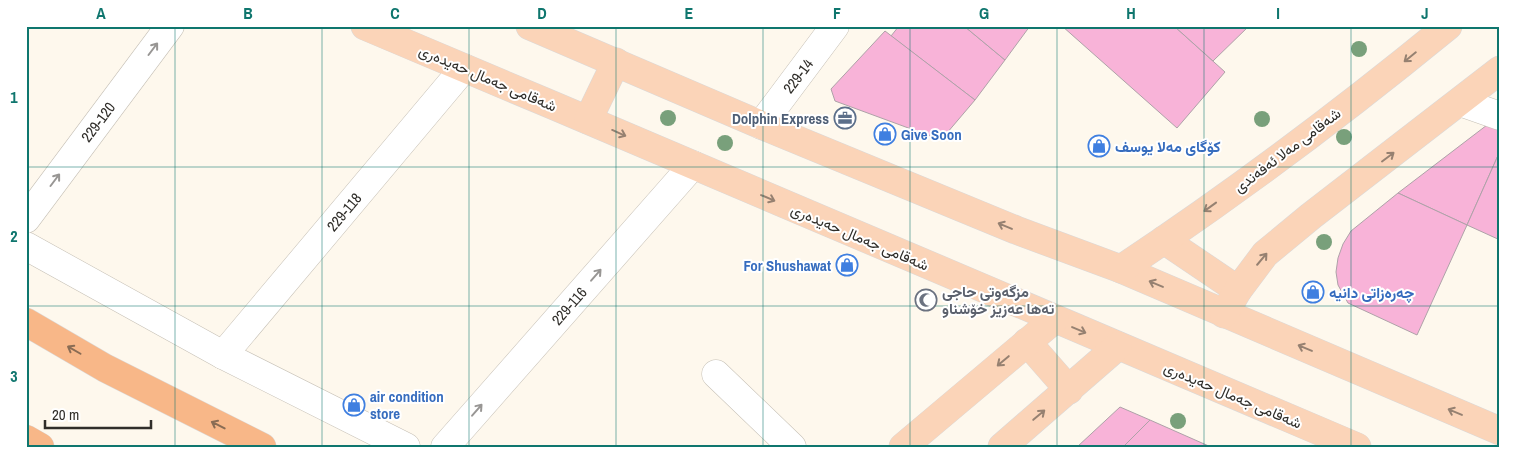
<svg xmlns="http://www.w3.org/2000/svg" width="1526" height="473" font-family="'Archivo Narrow',Vazirmatn,sans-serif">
  <rect width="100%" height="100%" fill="#fef8ed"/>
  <g fill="#f8b3d8" stroke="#aea2a8">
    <path d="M899,26h65l41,34 -30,40 -84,-64z"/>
    <path d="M964,26h66l-25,34z"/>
    <path d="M1062,26h112l51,46 -48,56z"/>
    <path d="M1174,26h75l-36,35z"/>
    <path d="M885,31l90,69 -34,40 -106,-39 -4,-12z"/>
    <path d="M1487,125l13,6v20l-33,74 -69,-32z"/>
    <path d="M1500,151v89l-33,-15z"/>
    <path d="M1398,193l69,32 -50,110 -69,-32 -10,-18 -2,-13 2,-14 5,-14 8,-13z"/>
    <path d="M1120,407l30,13 -27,27h-46z"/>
    <path d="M1150,420l61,27h-88z"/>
  </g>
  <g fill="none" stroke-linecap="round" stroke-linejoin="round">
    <g stroke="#c6c0b6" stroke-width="29">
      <g id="minor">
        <path d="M1460,102l40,14"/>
        <path d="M761,125l74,-99"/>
        <path d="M26,219l144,-193"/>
        <path d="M26,246l197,109 183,92"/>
        <path d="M223,355l241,-287"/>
        <path d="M716,374l76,73"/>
        <path d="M445,447l248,-282"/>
      </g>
    </g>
    <g stroke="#dad9d9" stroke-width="29">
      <g id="major">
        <path d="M365,26c331,139 660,282 992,421"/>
        <path d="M530,26l231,99 255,105 105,39 379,162"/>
        <path d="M588,120l28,-58"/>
        <path d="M1164,240l74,50"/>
        <path d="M1121,269c113,-75 222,-157 327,-243"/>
        <path d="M1224,314l14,-24 27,-36 46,-38 189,-146"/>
        <path d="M1027,342l42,48"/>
        <path d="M903,447l152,-128"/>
        <path d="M1002,447l116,-101"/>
      </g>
    </g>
    <g stroke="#dad9d9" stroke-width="29">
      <g id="highway">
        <path d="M26,322l79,46 157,79"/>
        <path d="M26,439l14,8"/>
      </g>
    </g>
    <use href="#minor" stroke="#fff" stroke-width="28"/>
    <use href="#major" stroke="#fbd4b8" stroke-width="28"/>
    <use href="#highway" stroke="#f8b788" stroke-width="28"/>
  </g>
  <g fill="#79a07b">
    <circle cx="1359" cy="49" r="8"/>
    <circle cx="668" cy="118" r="8"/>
    <circle cx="1262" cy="119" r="8"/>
    <circle cx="1344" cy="137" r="8"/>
    <circle cx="725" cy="143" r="8"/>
    <circle cx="1324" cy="242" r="8"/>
    <circle cx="1178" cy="421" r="8"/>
  </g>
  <defs><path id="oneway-shaft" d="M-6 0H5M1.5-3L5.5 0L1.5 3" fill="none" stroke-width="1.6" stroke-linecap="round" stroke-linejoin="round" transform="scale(1.25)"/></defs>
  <g stroke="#989694">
    <use href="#oneway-shaft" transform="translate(153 49) rotate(-53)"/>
    <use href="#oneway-shaft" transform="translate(55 180) rotate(-53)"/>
    <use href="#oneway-shaft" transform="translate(596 275) rotate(-49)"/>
    <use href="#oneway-shaft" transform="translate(477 410) rotate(-49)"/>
  </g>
  <g stroke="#968171">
    <use href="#oneway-shaft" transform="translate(1410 57) rotate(141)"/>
    <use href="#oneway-shaft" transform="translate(619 133) rotate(24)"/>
    <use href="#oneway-shaft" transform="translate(1388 157) rotate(-37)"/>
    <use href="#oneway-shaft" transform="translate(768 198) rotate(23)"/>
    <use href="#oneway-shaft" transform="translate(1210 207) rotate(144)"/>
    <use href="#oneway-shaft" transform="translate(1005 226) rotate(-157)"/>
    <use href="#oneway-shaft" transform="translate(1262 259) rotate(-50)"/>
    <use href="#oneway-shaft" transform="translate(1156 284) rotate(-157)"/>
    <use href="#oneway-shaft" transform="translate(1079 330) rotate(23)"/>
    <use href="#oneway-shaft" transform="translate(1305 348) rotate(-157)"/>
    <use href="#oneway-shaft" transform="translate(1003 361) rotate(140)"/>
    <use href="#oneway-shaft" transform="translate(1455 412) rotate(-157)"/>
    <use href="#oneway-shaft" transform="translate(1039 415) rotate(-40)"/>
  </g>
  <g stroke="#8a6c54">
    <use href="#oneway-shaft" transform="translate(74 350) rotate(-150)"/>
    <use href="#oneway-shaft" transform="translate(218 425) rotate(-153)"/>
  </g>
  <path fill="none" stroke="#0f766e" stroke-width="1" stroke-opacity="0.55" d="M175,26v421M322,26v421M469,26v421M616,26v421M763,26v421M910,26v421M1057,26v421M1204,26v421M1351,26v421M26,167h1474M26,306h1474"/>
  <defs>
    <g id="office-ring" transform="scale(1.125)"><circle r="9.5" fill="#fff" stroke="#5c6f8a" stroke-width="1.5"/><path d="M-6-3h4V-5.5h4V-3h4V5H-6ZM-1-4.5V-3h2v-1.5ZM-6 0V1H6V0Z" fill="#5c6f8a"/></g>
    <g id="shop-ring" transform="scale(1.125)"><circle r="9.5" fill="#fff" stroke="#3f7fe0" stroke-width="1.5"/><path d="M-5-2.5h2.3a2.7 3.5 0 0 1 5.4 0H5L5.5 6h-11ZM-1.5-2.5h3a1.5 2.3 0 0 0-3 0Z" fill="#3f7fe0"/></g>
    <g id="mosque-ring" transform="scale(1.125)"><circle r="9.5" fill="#fff" stroke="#6b7280" stroke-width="1.5"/><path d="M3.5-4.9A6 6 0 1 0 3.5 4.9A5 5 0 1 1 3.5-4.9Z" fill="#6b7280"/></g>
  </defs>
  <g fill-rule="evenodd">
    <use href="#office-ring" x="845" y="118"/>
    <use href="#shop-ring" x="885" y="134"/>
    <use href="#shop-ring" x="1099" y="146"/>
    <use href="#shop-ring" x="847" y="265"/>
    <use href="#shop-ring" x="1313" y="292"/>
    <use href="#mosque-ring" x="926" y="300"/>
    <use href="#shop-ring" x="354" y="405"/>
  </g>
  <g text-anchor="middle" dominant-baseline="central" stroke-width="4" stroke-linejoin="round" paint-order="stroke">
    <g font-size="15" fill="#302e2a" stroke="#fff">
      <text transform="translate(798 76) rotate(-53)">229-14</text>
      <text transform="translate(488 78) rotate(23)">شەقامی جەمال حەیدەری</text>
      <text transform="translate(98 122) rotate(-53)">229-120</text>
      <text transform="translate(1287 150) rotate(-37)">شەقامی مەلا ئەفەندی</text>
      <text transform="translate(344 212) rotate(-50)">229-118</text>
      <text transform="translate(860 237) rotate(23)">شەقامی جەمال حەیدەری</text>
      <text transform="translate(569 306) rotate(-49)">229-116</text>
      <text transform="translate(1233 395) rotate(23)">شەقامی جەمال حەیدەری</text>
    </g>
    <g font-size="15" font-weight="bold" fill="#4e5e75" stroke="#fff" text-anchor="end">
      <text x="829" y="118">Dolphin Express</text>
    </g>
    <g font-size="15" font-weight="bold" fill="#366cbe" stroke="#fff" text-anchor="start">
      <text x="901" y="134">Give Soon</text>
      <text x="1115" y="146">کۆگای مەلا یوسف</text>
      <text x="831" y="265" text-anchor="end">For Shushawat</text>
      <text x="1329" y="292">چەرەزاتی دانیە</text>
      <text x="370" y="396">air condition<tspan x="370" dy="17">store</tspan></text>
    </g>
    <g font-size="15" font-weight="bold" fill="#5b616d" stroke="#fff" text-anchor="start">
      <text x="942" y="291">مزگەوتی حاجی<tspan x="942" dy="17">تەها عەزیز خۆشناو</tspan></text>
    </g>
  </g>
  <rect width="1526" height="473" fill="none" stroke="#ffffff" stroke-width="55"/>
  <path d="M45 420v8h106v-8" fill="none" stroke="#302e2a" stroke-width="2.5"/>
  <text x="52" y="420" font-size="15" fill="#302e2a" stroke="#ffffff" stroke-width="4" paint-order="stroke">20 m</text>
  <rect x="28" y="28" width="1470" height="418" fill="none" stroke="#0f766e" stroke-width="2"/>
  <g font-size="16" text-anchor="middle" font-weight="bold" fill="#0f766e">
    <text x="101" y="19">A</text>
    <text x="248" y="19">B</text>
    <text x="395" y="19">C</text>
    <text x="542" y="19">D</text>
    <text x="689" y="19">E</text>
    <text x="837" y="19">F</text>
    <text x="984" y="19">G</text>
    <text x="1131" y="19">H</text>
    <text x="1278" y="19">I</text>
    <text x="1425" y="19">J</text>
    <text x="14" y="103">1</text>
    <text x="14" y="242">2</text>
    <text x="14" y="382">3</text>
  </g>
</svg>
